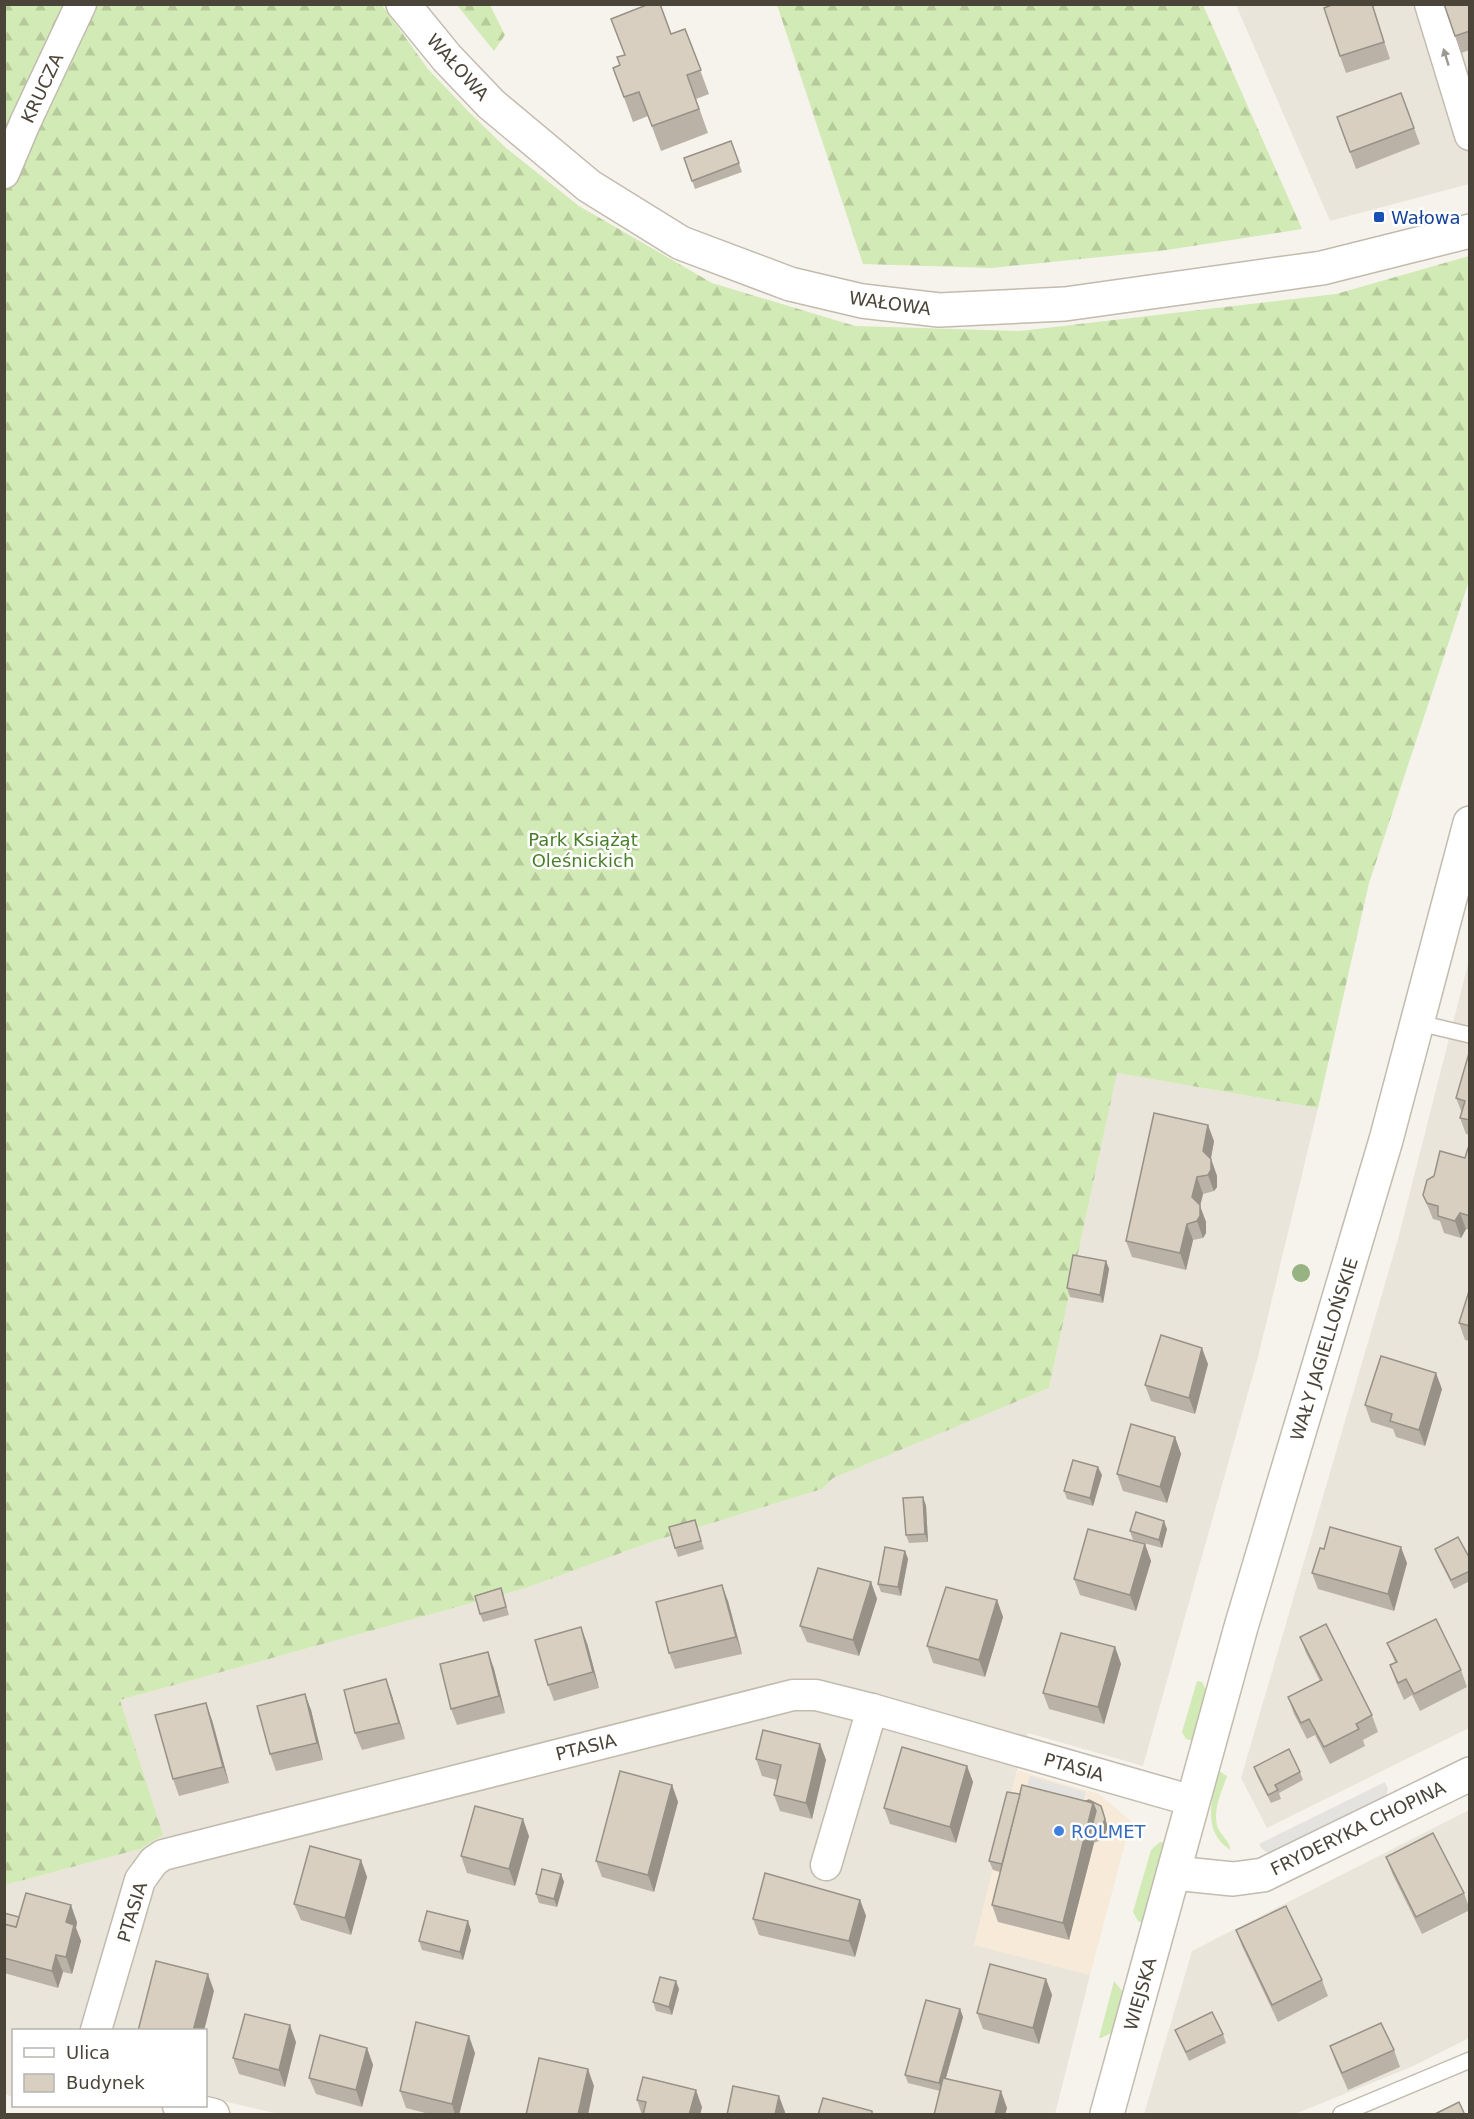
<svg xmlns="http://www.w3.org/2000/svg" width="1474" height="2119" font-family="'DejaVu Sans',sans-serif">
  <defs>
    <pattern id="forest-firs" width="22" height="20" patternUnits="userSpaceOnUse" patternTransform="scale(1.5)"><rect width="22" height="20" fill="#d2eab5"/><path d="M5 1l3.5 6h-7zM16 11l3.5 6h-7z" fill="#b6ca9c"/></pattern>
  </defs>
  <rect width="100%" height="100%" fill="#f6f3ec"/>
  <g fill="#eae5da">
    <path d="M1236,5h233v179l-139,37z"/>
    <path d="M1469,960v768l-202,100 -26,-50 157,-539z"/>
    <path d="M1117,1073l201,35 -60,249 -115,409 -115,-33 -11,37 -42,174 115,31 -35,139h-776l-73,-17v-67h-192l-1,67 -8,-3v-209l135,-36 22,-14 -42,-135 406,-112 125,-46 171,-53 10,-11 217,-90z"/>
    <path d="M1469,1810v228l-58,29 -116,47h-151l48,-163z"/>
  </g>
  <path fill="#f7ead8" d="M1017,1770l82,24 32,27 -41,154 -116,-30z"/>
  <g fill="#d2eab5">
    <path d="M1197,1681l5,1 5,10 -14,49 -7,-2 -4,-7z"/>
    <path d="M1219,1771l8,5c-5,15 -14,33 -10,49 2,10 14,16 13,25 -29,-20 -18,-51 -11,-79z"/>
    <path d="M1160,1842h4l-22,81 -4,-2 -5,-9 18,-62z"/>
    <path d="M1114,1981l9,11 -12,41 -10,5h-2z"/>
  </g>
  <g fill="url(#forest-firs)">
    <path d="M5,5h377l46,64 41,43 36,35 74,59 133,77 143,43 165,5 316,-37 133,-38v325l-100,302 -51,225 -201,-35 -68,315 -216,90 -11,11 -171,53 -125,46 -406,112 43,135 -23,14 -135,36z"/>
    <path d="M457,5h33l15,30 -11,16z"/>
    <path d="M777,5h426l99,224 -142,22 -169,17 -128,-4z"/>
  </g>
  <g fill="#e5e3e0">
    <path d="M1030,1776l56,16 -6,22 -57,-14z"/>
    <path d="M1385,1782l3,7 -2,8 -116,57 -7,-4 -4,-6z"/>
  </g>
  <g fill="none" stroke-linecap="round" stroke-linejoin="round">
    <g stroke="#c2bbae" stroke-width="18">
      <g id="service">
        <path d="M1419,1023l51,12"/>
        <path d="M1341,2114l129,-54"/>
      </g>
    </g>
    <g stroke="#c2bbae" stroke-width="33">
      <g id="minor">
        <path d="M1430,4l40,131"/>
        <path d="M4,173l21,-50 56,-119"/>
        <path d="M826,1865l46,-156"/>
        <path d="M96,2030l44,-150 14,-19 9,-6 630,-160h23l56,14 321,92"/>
        <path d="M178,2106l36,8"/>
      </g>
    </g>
    <g stroke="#c2bbae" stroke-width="36">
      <g id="tertiary">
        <path d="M403,4l44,54 44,46 98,82 92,57 109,41 72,17 77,9 126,-6 257,-36 148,-37"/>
        <path d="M1174,1873l59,6 30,-4 207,-101"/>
        <path d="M1107,2114l134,-487 145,-487 84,-317"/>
      </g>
    </g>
    <use href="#service" stroke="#fff" stroke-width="15"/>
    <use href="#minor" stroke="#fff" stroke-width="30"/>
    <use href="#tertiary" stroke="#fff" stroke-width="33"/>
  </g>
  <circle fill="#97b381" cx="1301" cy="1273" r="9"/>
  <g fill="#bab2a6">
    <path d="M1372,4l18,55 -44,14 -6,-17z"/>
    <path d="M1470,4v46l-9,3 -6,-17z"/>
    <path d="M685,29l24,65 -13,5 12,34 -47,18 -13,-35 -15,6 -20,-54 7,-3 5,-10z"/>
    <path d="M1401,93l19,51 -64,25 -19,-52z"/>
    <path d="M731,141l11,31 -47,17 -11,-31z"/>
    <path d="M1470,1053v82l-4,-1 -6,-16 2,-5 -6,-15z"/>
    <path d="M1214,1141l-3,18 6,17v11l-3,4 -11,3 -3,12 6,16v11l-3,5 -10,2 -7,30 -54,-13 -6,-16z"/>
    <path d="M1470,1148v82l-4,-1 -5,9 -17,-5 -4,-12 -7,-2 -10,-24 42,-37z"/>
    <path d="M1106,1261l3,8 -6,34 -33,-6 -3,-9z"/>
    <path d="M1470,1288v53l-5,-1 -6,-17z"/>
    <path d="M1208,1364l-13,50 -44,-13 -6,-16z"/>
    <path d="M1442,1389l-17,57 -29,-9 -3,-8 -22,-7 -6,-17z"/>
    <path d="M1175,1437l6,17 -14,49 -44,-12 -6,-17z"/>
    <path d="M1102,1475l-9,31 -26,-7 -3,-8z"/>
    <path d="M923,1497l3,9 2,36 -19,1 -3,-8z"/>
    <path d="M695,1520l9,29 -26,8 -3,-9z"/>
    <path d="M1167,1529l-5,19 -29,-8 -3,-9z"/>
    <path d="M1145,1544l6,17 -15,50 -56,-16 -6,-16z"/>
    <path d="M1324,1549l83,14 -13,48 -76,-22 -6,-16z"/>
    <path d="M1435,1549l35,10v22l-16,8 -16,-32z"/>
    <path d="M905,1551l3,8 -7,37 -20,-4 -3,-8z"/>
    <path d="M871,1582l6,17 -18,57 -52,-14 -7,-16z"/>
    <path d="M501,1588l8,27 -26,7 -3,-8z"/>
    <path d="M997,1600l6,17 -18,60 -52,-14 -6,-17z"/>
    <path d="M728,1601l14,53 -67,15 -6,-16z"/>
    <path d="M1300,1637l72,78 6,17 -15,8 2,6 -35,18 -15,-29 -8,4 -13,-25 -6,-17 32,-16 -14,-28z"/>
    <path d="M587,1643l12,45 -45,13 -6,-16z"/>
    <path d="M1387,1643l74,27 6,17 -47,24 -8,-16 -8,5 -8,-18 -6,-17 5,-3z"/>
    <path d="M1115,1647l6,17 -17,60 -55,-15 -6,-16z"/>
    <path d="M488,1652l6,17 11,44 -48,12 -6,-16z"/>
    <path d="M386,1679l6,17 13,43 -43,11 -7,-17z"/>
    <path d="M305,1694l6,16 12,50 -47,11 -6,-17z"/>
    <path d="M212,1720l17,63 -50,13 -6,-17z"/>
    <path d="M820,1744l6,16 -14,59 -32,-8 -6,-16 3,-15 -15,-4 -6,-17z"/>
    <path d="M967,1766l6,16 -17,61 -66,-19 -6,-16z"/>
    <path d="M1254,1767l46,5 3,8 -24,13 2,6 -10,4 -14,-27z"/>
    <path d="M672,1785l6,17 -24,90 -52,-15 -6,-16z"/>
    <path d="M1108,1827l-5,12 -9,4 -25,97 -71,-18 -6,-17 8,-33 -7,-2 -4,-9z"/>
    <path d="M529,1836l-14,50 -48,-13 -6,-17z"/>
    <path d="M1386,1857l78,36 6,17 -48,24 -30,-61z"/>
    <path d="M361,1860l6,17 -16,58 -50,-15 -7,-16z"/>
    <path d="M561,1874l3,8 -7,25 -18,-4 -3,-9z"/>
    <path d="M860,1900l6,16 -11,41 -96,-22 -6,-16z"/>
    <path d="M4,1913l15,4 58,5 -1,6 5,13 -9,33 -9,-2 -5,16 -54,-15z"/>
    <path d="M471,1930l-8,30 -41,-10 -3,-9z"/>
    <path d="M1236,1930l86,50 6,16 -50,26 -36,-76z"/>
    <path d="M1046,1979l6,16 -13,49 -56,-15 -6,-16z"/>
    <path d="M679,1989l-7,26 -16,-4 -3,-9z"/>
    <path d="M960,2009l3,8 -17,61 61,30 -2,7h-71l6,-24 -32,-8 -3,-8z"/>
    <path d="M1175,2030l48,4 3,9 -37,18z"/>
    <path d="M296,2042l-11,45 -46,-13 -6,-16z"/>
    <path d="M1330,2046l64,4 6,17 -52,23 -12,-27z"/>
    <path d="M367,2048l6,17 -11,42 -46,-13 -7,-16z"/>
    <path d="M475,2053l-16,62h-26l-27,-7 -6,-17z"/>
    <path d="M637,2100l65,7 -2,8h-58z"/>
  </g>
  <g fill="#979187">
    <path d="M1208,1125l6,16 -5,27 -6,-17z"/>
    <path d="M1211,1159l6,17v11l-3,4 -6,-16z"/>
    <path d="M1197,1177l6,17 -3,12 6,16v11l-3,5 -6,-17 -5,-24z"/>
    <path d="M1460,1213l6,16 -5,9 -6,-17z"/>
    <path d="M1187,1224l6,16 -7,30 -6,-17z"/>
    <path d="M1106,1261l3,8 -6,34 -3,-8z"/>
    <path d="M1202,1348l6,16 -13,50 -6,-16z"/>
    <path d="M1436,1373l6,16 -17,57 -6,-16z"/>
    <path d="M1175,1437l6,17 -14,49 -7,-16z"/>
    <path d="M1098,1467l4,8 -9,31 -3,-8z"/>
    <path d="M923,1497l3,9 2,36 -3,-8z"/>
    <path d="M1164,1521l3,8 -5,19 -3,-8z"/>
    <path d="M1145,1544l6,17 -15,50 -6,-16z"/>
    <path d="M1401,1547l6,16 -13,48 -6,-17z"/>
    <path d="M905,1551l3,8 -7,37 -3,-9z"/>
    <path d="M871,1582l6,17 -18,57 -6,-16z"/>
    <path d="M722,1585l6,16 14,53 -6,-17z"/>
    <path d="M997,1600l6,17 -18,60 -6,-17z"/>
    <path d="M581,1627l6,16 12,45 -6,-16z"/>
    <path d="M1115,1647l6,17 -17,60 -6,-17z"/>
    <path d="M488,1652l6,17 11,44 -6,-17z"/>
    <path d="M386,1679l6,17 13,43 -6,-16z"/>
    <path d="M305,1694l6,16 12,50 -6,-17z"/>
    <path d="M206,1703l6,17 17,63 -6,-16z"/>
    <path d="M820,1744l6,16 -14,59 -6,-16z"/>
    <path d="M967,1766l6,16 -17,61 -6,-16z"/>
    <path d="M672,1785l6,17 -24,90 -6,-17z"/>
    <path d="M1093,1803l6,16 -9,15 4,9 -25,97 -6,-17z"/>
    <path d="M1101,1806l7,21 -5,12 -3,-8z"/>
    <path d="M523,1819l6,17 -14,50 -6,-17z"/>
    <path d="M361,1860l6,17 -16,58 -6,-17z"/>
    <path d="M561,1874l3,8 -7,25 -3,-8z"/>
    <path d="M860,1900l6,16 -11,41 -6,-16z"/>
    <path d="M71,1905l6,17 -1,6 5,13 -9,33 -6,-17v-35z"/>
    <path d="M468,1921l3,9 -8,30 -3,-8z"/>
    <path d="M56,1955l7,17 -5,16 -6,-17z"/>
    <path d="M208,1974l6,17 -10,40h-11z"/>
    <path d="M1046,1979l6,16 -13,49 -6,-16z"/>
    <path d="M676,1981l3,8 -7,26 -3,-8z"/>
    <path d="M960,2009l3,8 -21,75 -3,-9z"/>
    <path d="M290,2025l6,17 -11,45 -6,-17z"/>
    <path d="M469,2036l6,17 -16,62h-4l-3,-11z"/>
    <path d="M367,2048l6,17 -11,42 -6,-17z"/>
    <path d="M588,2069l6,17 -6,29h-10z"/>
    <path d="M696,2090l6,17 -2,8h-11z"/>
    <path d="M1001,2091l6,17 -2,7h-10z"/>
    <path d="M779,2096l6,16v3h-10z"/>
  </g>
  <g fill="#d8cfc1" stroke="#979187" stroke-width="1.5">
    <path d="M649,4h11l11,30 14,-5 16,41 -14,5 12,34 -47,17 -13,-34 -15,5 -11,-29 7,-3 -3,-8 8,-2 -14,-36z"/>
    <path d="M1334,4h38l12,38 -44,14 -16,-48z"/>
    <path d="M1444,4h26v27l-15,5z"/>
    <path d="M1401,93l13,35 -64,24 -13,-35z"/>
    <path d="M731,141l8,22 -47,18 -8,-23z"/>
    <path d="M1469,1053h1v67l-10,-2 5,-17 -9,-3z"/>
    <path d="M1154,1113l54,12 -5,26 8,8v11l-3,5 -11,2 -5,20 8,8v11l-3,5 -10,3 -7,29 -54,-12z"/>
    <path d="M1468,1148h2v68l-10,-3 -5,8 -17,-5v-10l-11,-3 -4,-8 4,-15 7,-4 6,-25 25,7z"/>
    <path d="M1073,1255l33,6 -6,34 -33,-7z"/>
    <path d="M1470,1288v38l-11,-3z"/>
    <path d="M1161,1335l41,13 -13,50 -44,-13z"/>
    <path d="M1381,1356l55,17 -17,57 -29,-9 2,-7 -27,-9z"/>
    <path d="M1131,1424l44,13 -15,50 -43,-13z"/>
    <path d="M1073,1460l25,7 -8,31 -26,-7z"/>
    <path d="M923,1497l2,37 -19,1 -3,-37z"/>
    <path d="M1136,1512l28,9 -5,19 -29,-9z"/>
    <path d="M695,1520l6,21 -26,7 -6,-21z"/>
    <path d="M1330,1527l71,20 -13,47 -76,-21 8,-25 4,1z"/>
    <path d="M1088,1529l57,15 -15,51 -56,-16z"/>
    <path d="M1458,1537l12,22v12l-19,9 -16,-31z"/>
    <path d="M885,1547l20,4 -7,36 -20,-3z"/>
    <path d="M818,1568l53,14 -18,58 -53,-14z"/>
    <path d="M722,1585l14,52 -67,16 -13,-51z"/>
    <path d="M946,1587l51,13 -18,60 -52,-14z"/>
    <path d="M501,1588l5,19 -26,7 -5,-18z"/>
    <path d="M1436,1619l25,51 -47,24 -8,-15 -8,4 -8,-18 7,-3 -10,-19z"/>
    <path d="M1326,1624l46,91 -16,9 3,5 -35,18 -15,-28 -8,4 -13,-26 34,-17 -22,-43z"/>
    <path d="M581,1627l12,45 -45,13 -13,-45z"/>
    <path d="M1061,1633l54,14 -17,60 -55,-14z"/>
    <path d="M488,1652l11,44 -48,13 -11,-45z"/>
    <path d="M386,1679l13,44 -44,10 -11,-43z"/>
    <path d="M305,1694l12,49 -47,11 -13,-48z"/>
    <path d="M206,1703l17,64 -50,12 -18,-64z"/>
    <path d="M763,1730l57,14 -14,59 -32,-8 7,-30 -25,-6z"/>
    <path d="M902,1747l65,19 -17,61 -66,-19z"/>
    <path d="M1289,1749l11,23 -25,13 3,5 -10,5 -14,-28z"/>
    <path d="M620,1771l52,14 -24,90 -52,-14z"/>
    <path d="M1022,1785l71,18 -30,120 -71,-18z"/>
    <path d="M1007,1792l13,2 -18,70 -13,-3z"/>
    <path d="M1089,1800l12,6 4,13 -5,12 -10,3 6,-23 -3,-8 -7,-2z"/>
    <path d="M475,1806l48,13 -14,50 -48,-13z"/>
    <path d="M1433,1833l31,60 -48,24 -30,-60z"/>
    <path d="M310,1846l51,14 -16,58 -51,-14z"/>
    <path d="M542,1869l19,5 -7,25 -18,-5z"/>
    <path d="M765,1873l95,27 -11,41 -96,-22z"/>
    <path d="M26,1893l45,12 -5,17 8,3 -8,32 -10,-2 -4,16 -48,-13v-34l12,3z"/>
    <path d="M1286,1906l36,74 -50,25 -36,-75z"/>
    <path d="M427,1911l41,10 -8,31 -41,-11z"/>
    <path d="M4,1913l15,4 -3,10 -12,-3z"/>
    <path d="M156,1961l52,13 -15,57h-55z"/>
    <path d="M990,1964l56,15 -13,49 -56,-15z"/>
    <path d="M660,1977l16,4 -7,26 -16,-5z"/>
    <path d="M926,2000l34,9 -21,74 -34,-8z"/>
    <path d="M1212,2012l11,22 -37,18 -11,-22z"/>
    <path d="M245,2014l45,11 -11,45 -46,-12z"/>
    <path d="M416,2022l53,14 -17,68 -52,-13z"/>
    <path d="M1381,2023l13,27 -52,23 -12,-27z"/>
    <path d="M320,2035l47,13 -11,42 -47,-12z"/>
    <path d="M539,2058l49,11 -10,46h-52z"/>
    <path d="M643,2077l53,13 -7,25h-46l3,-13 -9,-2z"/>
    <path d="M943,2078l58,13 -6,24h-61z"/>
    <path d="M733,2086l46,10 -4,19h-48z"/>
    <path d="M823,2098l49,13v4h-54z"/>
    <path d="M1459,2102l6,13h-32z"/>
  </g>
  <defs><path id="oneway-solid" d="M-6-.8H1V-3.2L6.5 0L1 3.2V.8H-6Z" transform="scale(1.5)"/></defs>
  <use fill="#9c9892" href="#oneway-solid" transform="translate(1446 57) rotate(-107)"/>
  <rect fill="#1a4fb4" stroke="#fff" stroke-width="2" x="1373" y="211" width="12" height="12" rx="3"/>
  <circle fill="#3f7fe0" stroke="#fff" stroke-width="2" cx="1059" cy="1831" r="6"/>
  <g text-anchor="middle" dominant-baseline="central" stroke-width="5" stroke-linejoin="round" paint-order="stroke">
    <g font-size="18" fill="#4b4439" stroke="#fff">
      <text transform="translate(458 67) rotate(48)">WAŁOWA</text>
      <text transform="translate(42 88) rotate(-65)">KRUCZA</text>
      <text transform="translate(890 303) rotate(8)">WAŁOWA</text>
      <text transform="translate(1324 1349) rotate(-73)">WAŁY JAGIELLOŃSKIE</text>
      <text transform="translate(586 1747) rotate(-14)">PTASIA</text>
      <text transform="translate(1074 1767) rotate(16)">PTASIA</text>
      <text transform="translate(1358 1828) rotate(-26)">FRYDERYKA CHOPINA</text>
      <text transform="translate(132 1912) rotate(-73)">PTASIA</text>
      <text transform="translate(1140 1994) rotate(-74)">WIEJSKA</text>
    </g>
    <g font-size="18" fill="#164399" stroke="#fff" text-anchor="start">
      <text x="1391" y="217">Wałowa</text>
    </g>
    <g font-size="18" fill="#4a7f2a" stroke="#fff">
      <text x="583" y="839">Park Książąt<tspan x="583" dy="21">Oleśnickich</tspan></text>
    </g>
    <g font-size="18" fill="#366cbe" stroke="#fff" text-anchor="start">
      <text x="1071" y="1831">ROLMET</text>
    </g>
  </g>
  <rect width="1474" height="2119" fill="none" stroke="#4b4439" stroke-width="12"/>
  <rect x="12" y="2029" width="195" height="78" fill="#ffffff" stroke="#b7b4b0" stroke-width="1.5"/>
  <rect x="24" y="2048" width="30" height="9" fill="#ffffff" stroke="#b7b4b0" stroke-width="1.5"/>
  <text x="66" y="2059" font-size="18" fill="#4b4439">Ulica</text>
  <rect x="24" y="2074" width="30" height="18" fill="#d8cfc1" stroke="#b7b4b0" stroke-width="1.5"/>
  <text x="66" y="2089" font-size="18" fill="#4b4439">Budynek</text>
</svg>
